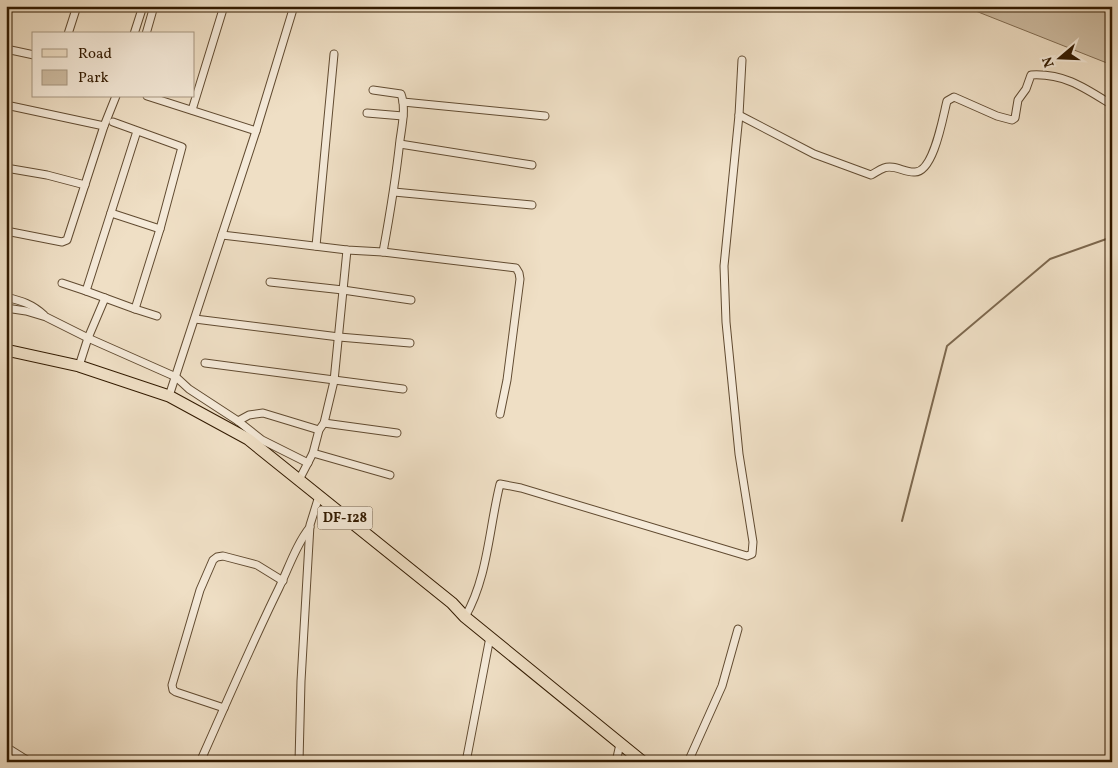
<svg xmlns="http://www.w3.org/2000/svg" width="1118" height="768" font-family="Vollkorn,serif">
  <rect width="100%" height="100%" fill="#efdfc5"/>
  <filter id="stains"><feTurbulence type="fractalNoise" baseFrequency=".004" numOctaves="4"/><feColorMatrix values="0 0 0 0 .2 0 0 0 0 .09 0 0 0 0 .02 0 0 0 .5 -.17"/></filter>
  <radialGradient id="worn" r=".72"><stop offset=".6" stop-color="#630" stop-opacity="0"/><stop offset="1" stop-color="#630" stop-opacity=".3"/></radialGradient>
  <path fill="#cfbea4" stroke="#806c52" d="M963,6h149v59z"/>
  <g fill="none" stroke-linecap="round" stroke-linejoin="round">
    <path stroke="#7d684e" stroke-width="2" d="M902,521l45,-175 103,-87 62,-22"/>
    <g stroke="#614b31" stroke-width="9">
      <g id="minor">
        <path d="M68,34l9,-28"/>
        <path d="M134,34l9,-28"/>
        <path d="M146,34l8,-28"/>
        <path d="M6,49l28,6"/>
        <path d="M373,90l28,4c5,13 1,32 -1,46 -4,37 -10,74 -17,112"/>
        <path d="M147,96l109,35"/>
        <path d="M403,102l142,14"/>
        <path d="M6,105l98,21"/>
        <path d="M192,110l32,-104"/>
        <path d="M367,113l36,3"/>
        <path d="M739,115l75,39 57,21c4,-2 8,-5 13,-7 10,-4 21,5 31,4 19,0 28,-56 32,-71l7,-4 43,19 15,4 3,-2 3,-18 8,-11 5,-14c33,-2 54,13 81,30"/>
        <path d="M113,122l69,25 -22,82 -25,80 -49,-18 51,-160"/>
        <path d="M400,144l132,21"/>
        <path d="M6,168l41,7 38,10"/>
        <path d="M394,192l138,13"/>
        <path d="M111,213l49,16"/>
        <path d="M6,231l56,11 5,-2 37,-114 12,-30"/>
        <path d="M222,235l125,15 36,2 133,16 3,5 1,6 -13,101 -7,34"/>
        <path d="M316,246l18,-192"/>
        <path d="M270,282l73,8 68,10"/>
        <path d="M62,283l24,8"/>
        <path d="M6,297c16,4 26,7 38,18"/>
        <path d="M6,308l20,3 20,6 42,21 88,39 13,12 49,32 24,19 46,23"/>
        <path d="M135,309l22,7"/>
        <path d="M195,319l144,18 71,6"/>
        <path d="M205,363l198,26"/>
        <path d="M79,366l9,-28 17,-40"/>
        <path d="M169,396l87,-265 38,-125"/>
        <path d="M238,421l11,-6 14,-2 56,17"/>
        <path d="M324,423l73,10"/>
        <path d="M313,453l77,22"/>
        <path d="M299,480l14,-27 6,-23 5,-7 10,-42 13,-131"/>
        <path d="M465,617c23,-40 24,-89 35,-133l21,4 226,68 5,-2 1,-12 -14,-88 -13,-132 -2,-56 15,-151 3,-55"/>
        <path d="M224,708l-48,-16 -3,-2 -1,-5 28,-95 13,-30 4,-3 6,-1 34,9 26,16"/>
        <path d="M6,747l24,15"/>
        <path d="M200,762c26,-58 51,-117 79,-174 10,-21 17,-43 31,-61"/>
        <path d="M299,762l2,-81 9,-156 9,-29"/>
        <path d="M466,762l24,-125"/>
        <path d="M616,762l4,-18"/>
        <path d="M688,762l34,-76 16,-57"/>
      </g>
    </g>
    <g stroke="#321a00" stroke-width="13">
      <path id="primary" d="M6,350l73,16 90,30 79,43 204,164 13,14 178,145"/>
    </g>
    <use href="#minor" stroke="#f5ead9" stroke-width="7"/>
    <use href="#primary" stroke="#efdfc5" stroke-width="11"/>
  </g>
  <g text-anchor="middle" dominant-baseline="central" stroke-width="4" stroke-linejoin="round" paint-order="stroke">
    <rect fill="#f5ead9" stroke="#6c5841" stroke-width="1" x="317.5" y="506.5" width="55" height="23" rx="4"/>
    <g font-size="14" font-weight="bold" fill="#321a00">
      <text x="345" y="518">DF-128</text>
    </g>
  </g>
  <rect width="1118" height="768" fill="none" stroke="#efdfc5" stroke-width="25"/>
  <rect x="8" y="8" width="1103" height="753" fill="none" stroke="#321a00" stroke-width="2.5"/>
  <rect x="12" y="12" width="1093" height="743" fill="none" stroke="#321a00"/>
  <rect x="32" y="32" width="162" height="65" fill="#f5ead9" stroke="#a79782"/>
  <rect x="42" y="49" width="25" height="8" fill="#efdfc5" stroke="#a79782"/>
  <text x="78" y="58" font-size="15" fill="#321a00">Road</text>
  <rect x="42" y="70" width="25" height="15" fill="#cfbea4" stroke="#a79782"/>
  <text x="78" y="82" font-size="15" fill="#321a00">Park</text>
  <g transform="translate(1060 58) rotate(251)" stroke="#f5ead9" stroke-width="4" paint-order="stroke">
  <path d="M0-4L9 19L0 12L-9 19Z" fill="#321a00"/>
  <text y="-8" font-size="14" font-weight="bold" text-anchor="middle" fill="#321a00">N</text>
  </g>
  <rect width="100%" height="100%" filter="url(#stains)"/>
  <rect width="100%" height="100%" fill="url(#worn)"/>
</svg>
